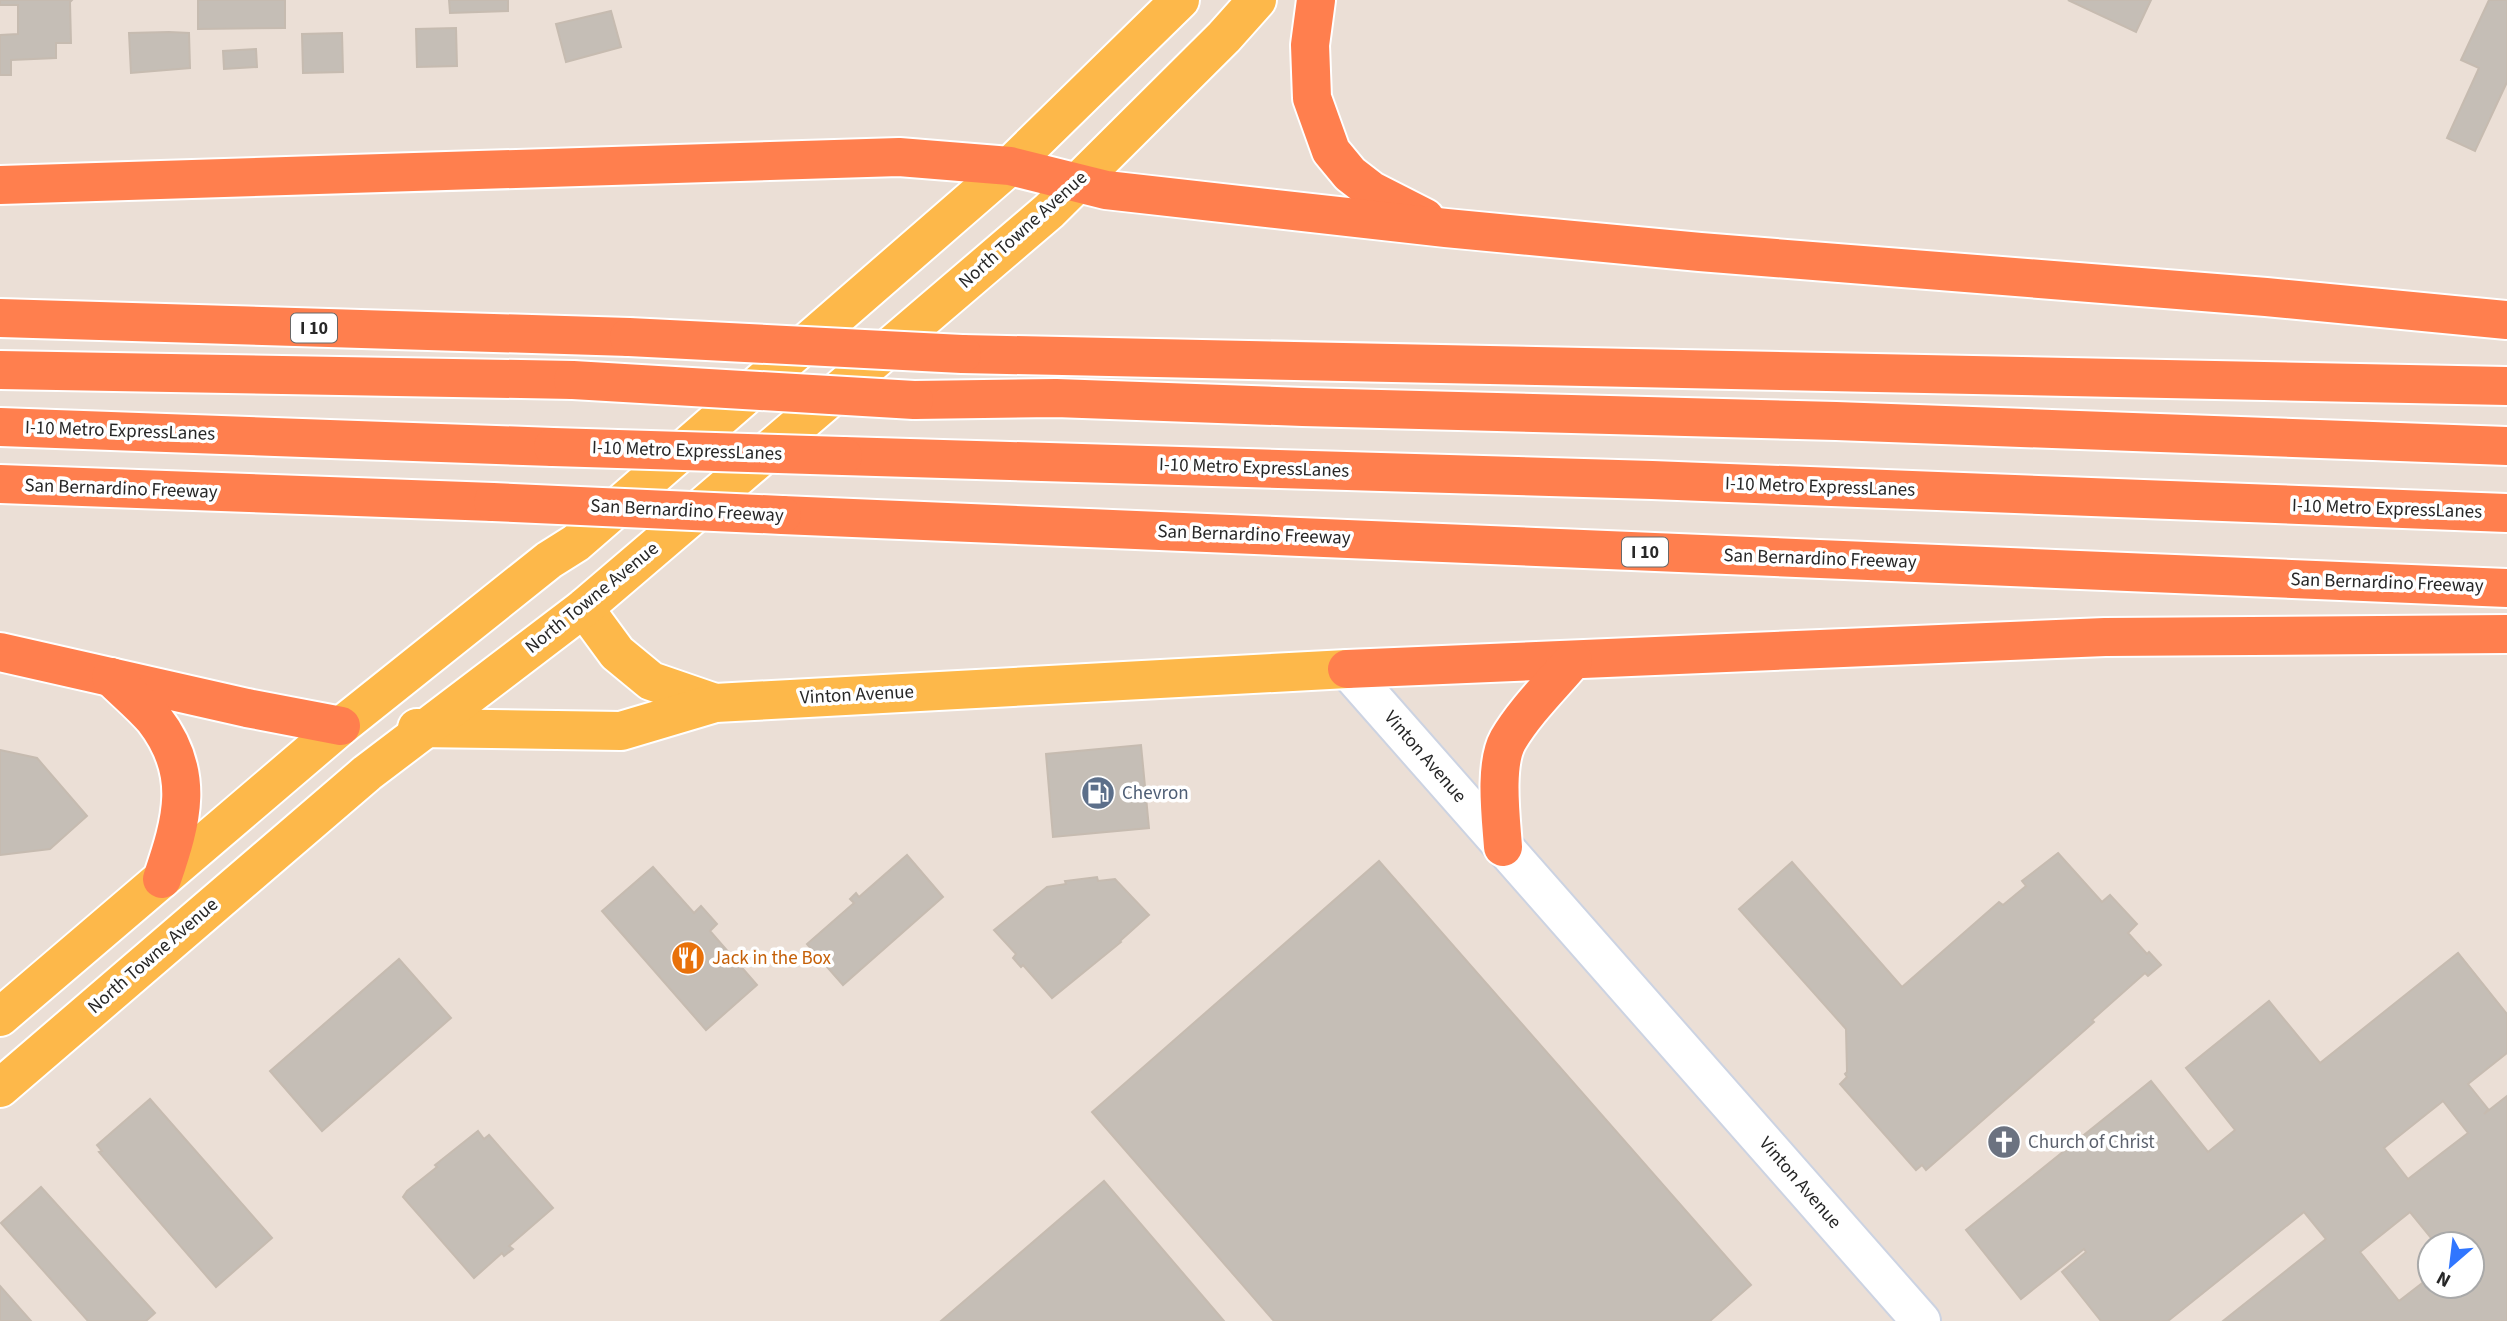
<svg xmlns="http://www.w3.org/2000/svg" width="2507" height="1321" font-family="'Source Sans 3',sans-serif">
  <rect width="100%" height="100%" fill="#ebdfd6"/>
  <g fill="#c5beb6" stroke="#c6bbb0" stroke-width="2" fill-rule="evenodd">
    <path d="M0,0h72l-2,2 1,41h-15v15l-45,2v15h-11v-40l18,-1v-29h-18z"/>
    <path d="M198,0h87v28l-87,1z"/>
    <path d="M449,0h59v11l-58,2z"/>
    <path d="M2068,0h83l-15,32z"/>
    <path d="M2489,0h18v82l-32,69 -28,-13 32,-70 -18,-8z"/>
    <path d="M611,11l10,36 -55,15 -10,-38z"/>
    <path d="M456,28l1,38 -40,1 -1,-38z"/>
    <path d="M169,32l20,1 1,35 -59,5 -2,-40z"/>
    <path d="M342,33l1,39 -40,1 -1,-39z"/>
    <path d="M256,49l1,18 -33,2 -1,-18z"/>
    <path d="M1141,745l8,83 -96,9 -7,-83z"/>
    <path d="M0,750l37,8 50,58 -37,33 -50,6z"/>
    <path d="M2058,853l44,49 8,-7 27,29 -9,9 19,21 2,-2 12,13 -13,11 -3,-3 -53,47 2,2 -168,148 -4,-5 -6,5 -76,-86 7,-7 -2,-3 2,-2 -1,-43 -107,-120 53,-47 110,125 97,-85 4,3 23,-19 -4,-5z"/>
    <path d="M907,855l36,42 -100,88 -36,-41 47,-41 -4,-4 6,-6 3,4z"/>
    <path d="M1379,861l372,424 -41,36h-436l-182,-209z"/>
    <path d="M653,867l41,46 7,-7 16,18 -7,7 47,54 -51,45 -104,-119z"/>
    <path d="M1097,877l1,4 17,-2 34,36 -29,26 1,1 -69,56 -29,-33 -2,2 -8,-9 3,-4 -22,-24 53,-43 19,-3 -1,-3z"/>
    <path d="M2458,953l49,61v39l-39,31 20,25 -4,5 23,-18v225h-284l103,-82 -22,-27 -136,109h-67l-39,-49 24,-20 -2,-3 -63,50 -55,-69 185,-149 57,71 27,-22 -49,-62 83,-67 51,62zM2443,1101l25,32 -60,46 -24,-31zM2410,1212l26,32h36v42h-42v-9l-31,24 -39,-49z"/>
    <path d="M399,959l52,59 -129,113 -52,-60z"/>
    <path d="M150,1099l122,139 -56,49 -117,-135 3,-1 -5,-6z"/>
    <path d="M478,1131l6,8 5,-4 64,73 -44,38 4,3 -9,7 -2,-3 -28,25 -71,-81 4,-6 30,-24 -2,-2z"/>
    <path d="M1104,1181l120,140h-283z"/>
    <path d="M41,1187l114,126 -9,8h-58l-87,-98z"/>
    <path d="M0,1286l31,35h-31z"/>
  </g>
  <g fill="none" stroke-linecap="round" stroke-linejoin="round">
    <g stroke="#ccd3e2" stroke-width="42">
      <path id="minor" d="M1347,669l574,652"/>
    </g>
    <g stroke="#fff" stroke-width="42">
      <g id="primary">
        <path d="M584,608l33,45 34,28 64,22"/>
        <path d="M417,728l204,3 94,-28 632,-34"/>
        <path d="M0,1017l341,-291 208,-166 27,-17 434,-377 170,-166"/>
        <path d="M0,1088l367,-315 217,-165 465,-397 175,-174 33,-37"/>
      </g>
    </g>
    <g stroke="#fff" stroke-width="42">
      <g id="motorway">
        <path d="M1316,0l-6,45 2,53 19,53 19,23 22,17 53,27"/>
        <path d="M0,185l899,-28 111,9 96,24 340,38 254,24 566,45 241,23"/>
        <path d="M0,318l629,19"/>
        <path d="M962,354l1545,32"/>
        <path d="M0,370l573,10"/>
        <path d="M914,400l142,-2 247,9 533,14 671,25"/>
        <path d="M0,427l553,20"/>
        <path d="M843,456l809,24 855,33"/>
        <path d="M0,484l493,18"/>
        <path d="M782,515l1725,73"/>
        <path d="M0,652l247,56 94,18"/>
        <path d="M1347,669l758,-32 402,-3"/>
        <path d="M111,677c14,14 30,27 43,42 42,54 28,101 8,160"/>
        <path d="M1503,847c-2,-29 -9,-82 5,-107 17,-29 44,-55 65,-80"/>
      </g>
    </g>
    <use href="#minor" stroke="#fff" stroke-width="38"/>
    <use href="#primary" stroke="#fdb84a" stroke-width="38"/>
    <use href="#motorway" stroke="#ff7f4e" stroke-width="38"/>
    <g stroke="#fff" stroke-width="42" stroke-linecap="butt">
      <g id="motorway-bridge">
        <path d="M629,337l333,17"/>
        <path d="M573,380l341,20"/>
        <path d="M553,447l290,9"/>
        <path d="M493,502l289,13"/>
      </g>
    </g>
    <use href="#motorway-bridge" stroke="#ff7f4e" stroke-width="38"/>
  </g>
  <defs>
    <g id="fuel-disc" transform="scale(1.75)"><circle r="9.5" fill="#5c6f8a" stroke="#fff"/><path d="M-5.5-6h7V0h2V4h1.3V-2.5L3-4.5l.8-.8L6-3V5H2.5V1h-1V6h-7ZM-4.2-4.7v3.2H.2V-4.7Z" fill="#fff"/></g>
    <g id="restaurant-disc" transform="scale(1.75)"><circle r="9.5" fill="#e8710a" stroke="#fff"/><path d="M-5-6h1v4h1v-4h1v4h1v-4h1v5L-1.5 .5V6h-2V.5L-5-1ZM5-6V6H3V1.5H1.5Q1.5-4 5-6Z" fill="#fff"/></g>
    <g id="church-disc" transform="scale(1.75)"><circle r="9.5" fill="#6b7280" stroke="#fff"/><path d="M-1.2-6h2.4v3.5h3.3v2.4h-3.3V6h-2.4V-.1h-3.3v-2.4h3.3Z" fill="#fff"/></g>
  </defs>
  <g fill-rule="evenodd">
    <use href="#fuel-disc" x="1098" y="793"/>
    <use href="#restaurant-disc" x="688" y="958"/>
    <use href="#church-disc" x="2004" y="1142"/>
  </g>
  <g text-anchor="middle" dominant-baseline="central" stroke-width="7" stroke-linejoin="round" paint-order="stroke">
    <g fill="#fff" stroke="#686868" stroke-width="2">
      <rect x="291" y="313.5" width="46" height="29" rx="5"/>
      <rect x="1622" y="537.5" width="46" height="29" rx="5"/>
    </g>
    <g font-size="18" font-weight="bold" fill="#272727">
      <text x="314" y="328">I 10</text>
      <text x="1645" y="552">I 10</text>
    </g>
    <g font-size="19" fill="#272727" stroke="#fff">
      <text transform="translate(1023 230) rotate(-42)">North Towne Avenue</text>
      <text transform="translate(120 431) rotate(2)">I-10 Metro ExpressLanes</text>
      <text transform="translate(687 451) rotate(2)">I-10 Metro ExpressLanes</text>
      <text transform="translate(1254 468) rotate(2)">I-10 Metro ExpressLanes</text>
      <text transform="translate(1820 487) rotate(2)">I-10 Metro ExpressLanes</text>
      <text transform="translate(121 489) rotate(2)">San Bernardino Freeway</text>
      <text transform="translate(2387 509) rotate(2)">I-10 Metro ExpressLanes</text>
      <text transform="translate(687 511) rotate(3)">San Bernardino Freeway</text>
      <text transform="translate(1254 535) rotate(2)">San Bernardino Freeway</text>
      <text transform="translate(1820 559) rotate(2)">San Bernardino Freeway</text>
      <text transform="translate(2387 583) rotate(2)">San Bernardino Freeway</text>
      <text transform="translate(592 598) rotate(-39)">North Towne Avenue</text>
      <text transform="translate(857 695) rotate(-3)">Vinton Avenue</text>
      <text transform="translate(1425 757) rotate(49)">Vinton Avenue</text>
      <text transform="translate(153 956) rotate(-41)">North Towne Avenue</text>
      <text transform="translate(1800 1183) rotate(49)">Vinton Avenue</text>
    </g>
    <g font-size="19" fill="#4e5e75" stroke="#fff" text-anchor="start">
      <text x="1122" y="793">Chevron</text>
    </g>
    <g font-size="19" fill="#c56008" stroke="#fff" text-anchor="start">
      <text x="712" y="958">Jack in the Box</text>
    </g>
    <g font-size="19" fill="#5b616d" stroke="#fff" text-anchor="start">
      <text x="2028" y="1142">Church of Christ</text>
    </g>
  </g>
  <g transform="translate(2451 1265) rotate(208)"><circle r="33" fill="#ffffff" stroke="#a9a9a9" stroke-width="2"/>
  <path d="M0-5L12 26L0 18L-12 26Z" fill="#3076ff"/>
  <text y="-10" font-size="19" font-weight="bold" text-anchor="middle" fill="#272727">N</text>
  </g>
</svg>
